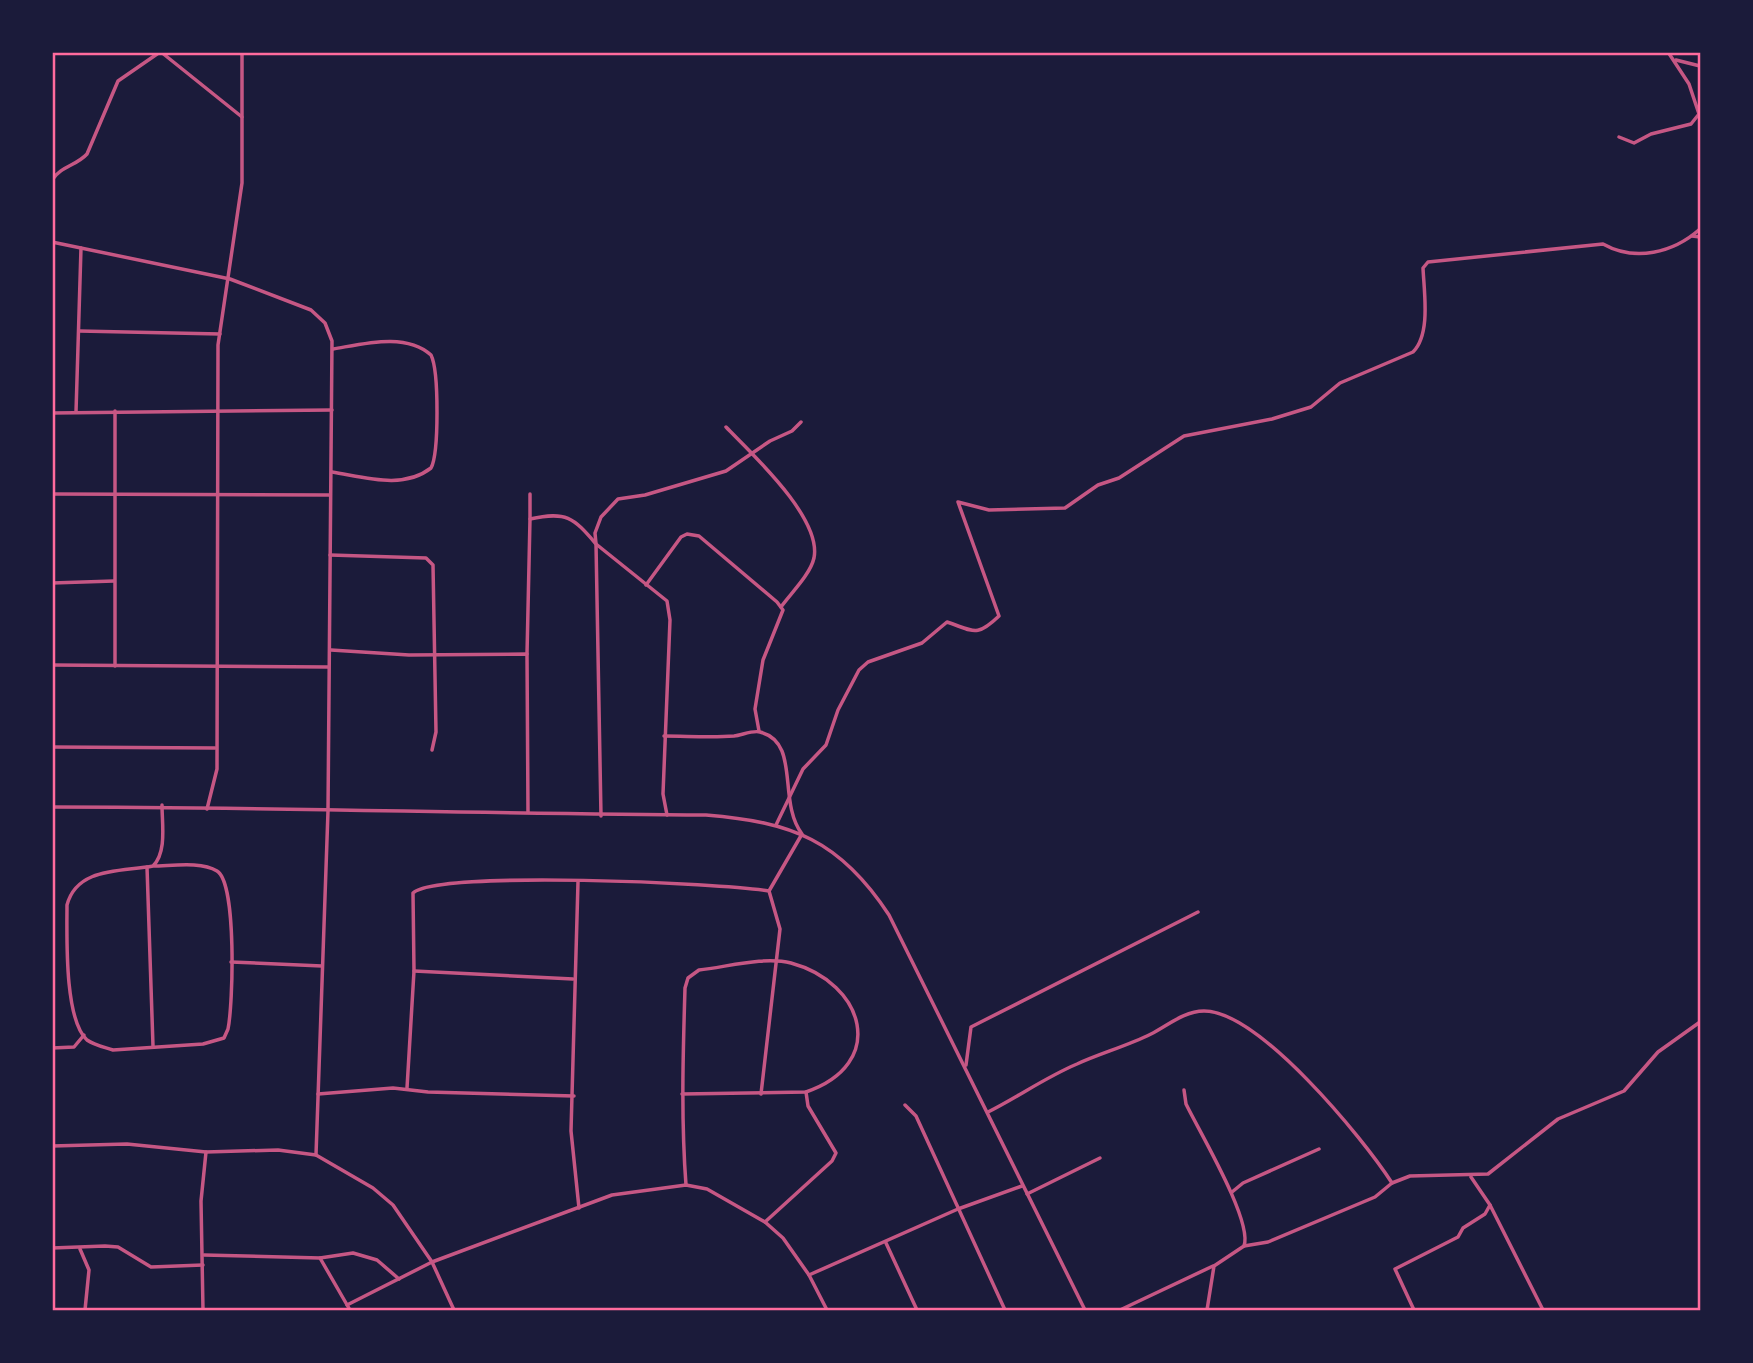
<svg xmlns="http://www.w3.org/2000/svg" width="1753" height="1363" font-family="Inter,sans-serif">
  <rect width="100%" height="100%" fill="#1b1b3a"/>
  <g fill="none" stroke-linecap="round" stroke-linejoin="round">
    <g stroke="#c65784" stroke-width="3.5">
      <path d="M161,52l81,65"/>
      <path d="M1668,52l21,32 11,33"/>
      <path d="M1676,60l24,6"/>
      <path d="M1619,137l15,6 17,-9 40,-10 8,-10"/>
      <path d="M52,180c9,-14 24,-14 35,-26l31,-73 42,-29"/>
      <path d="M1692,236l8,1"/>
      <path d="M52,242l178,37 81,31 14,13 7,18 -4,470 -12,344"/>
      <path d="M79,331l141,3"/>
      <path d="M115,411v255"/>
      <path d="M76,412l5,-164"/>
      <path d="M52,413l280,-3"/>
      <path d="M726,427c26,27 96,91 88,131 -4,17 -23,35 -33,49"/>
      <path d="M332,472c32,5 71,18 99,-4 8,-15 8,-97 0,-113 -25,-23 -68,-11 -98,-6"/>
      <path d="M52,494l278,1"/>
      <path d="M530,494v25"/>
      <path d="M330,555l96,3 7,7 3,167 -4,18"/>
      <path d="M52,583l62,-2"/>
      <path d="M646,585l35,-48 6,-3 12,2 78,66 6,8 -20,50 -8,49 4,22"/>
      <path d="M331,650l78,5 118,-1 1,158"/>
      <path d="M527,654l3,-135c36,-8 43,-2 66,25l5,272"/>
      <path d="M52,665l276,2"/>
      <path d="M664,736c23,0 47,2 70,0 8,-1 19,-6 26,-4 41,10 17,69 42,102l-33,57"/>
      <path d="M52,747l163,1"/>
      <path d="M207,809l10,-40 1,-424 24,-162v-131"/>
      <path d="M667,815l-4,-21 7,-174 -3,-19 -71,-57 -1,-11 6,-16 17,-18 27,-4 81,-24 44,-30 22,-10 9,-9"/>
      <path d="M776,825l27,-56 23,-24 12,-35 21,-40 9,-8 54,-19 25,-21c27,9 29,16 52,-6l-41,-114 31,8 76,-2 33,-23 21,-7 65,-42 88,-17 39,-12 29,-24 73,-31c18,-18 11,-60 10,-84l5,-6 175,-18c32,18 70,9 97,-15"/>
      <path d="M153,866c18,0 48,-5 64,5 20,12 16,134 11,158l-4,9 -21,6 -90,6c-9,-3 -19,-5 -26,-10 -23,-21 -20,-105 -20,-135 10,-38 54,-33 86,-39 14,-14 9,-42 9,-61"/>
      <path d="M147,867l6,179"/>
      <path d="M578,882l-7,249 8,77"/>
      <path d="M231,962l91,4"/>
      <path d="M414,971l159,8"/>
      <path d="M52,1048l22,-1 10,-12"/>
      <path d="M966,1065l5,-38 227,-115"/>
      <path d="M407,1088l7,-117 -1,-78c26,-23 310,-10 356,-2l11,38 -19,165"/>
      <path d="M1184,1090l2,14c13,27 67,117 58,142"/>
      <path d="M318,1094l75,-6 35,4 146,4"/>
      <path d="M682,1094l124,-2c82,-28 59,-109 -15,-129 -27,-7 -64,4 -92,7l-11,8 -3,10c-2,66 -4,131 1,197"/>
      <path d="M905,1105l11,11 89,194"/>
      <path d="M988,1112c30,-15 58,-35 89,-48 24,-11 50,-18 74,-30 16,-8 33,-23 53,-23 55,0 159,127 188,172"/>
      <path d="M52,1146l75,-2 79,8 72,-2 38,5 57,33 20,17 39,57 22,48"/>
      <path d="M1232,1192l11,-9 76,-34"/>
      <path d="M1027,1194l73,-36"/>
      <path d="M1490,1205l53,105"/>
      <path d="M765,1222l67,-61 4,-8 -28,-47 -2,-14"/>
      <path d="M886,1243l31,67"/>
      <path d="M52,1248l53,-2 13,1 33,20 52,-2"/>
      <path d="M80,1249l9,21 -4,40"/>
      <path d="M204,1255l116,3 33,-5 24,7 22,19"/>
      <path d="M320,1258l30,52"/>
      <path d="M809,1275l149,-66 64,-23"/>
      <path d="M347,1305l85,-43 180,-67 74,-10 21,4 58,33 18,16 26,37 18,35"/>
      <path d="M203,1310l-2,-109 5,-49"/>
      <path d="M1120,1310l93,-44"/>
      <path d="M1207,1310l7,-44 30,-20 24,-4 107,-45 17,-14 18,-7 78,-2 70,-55 66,-28 34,-39 42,-30"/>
      <path d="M1414,1310l-19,-41 63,-32 5,-9 22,-14 5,-9 -19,-28"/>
    </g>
    <path stroke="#c65784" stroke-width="3.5" d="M52,807c218,0 436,7 654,8 86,7 134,25 183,100l196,395"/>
  </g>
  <rect width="1753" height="1363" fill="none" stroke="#1b1b3a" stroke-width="108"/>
  <rect x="54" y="54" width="1645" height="1255" fill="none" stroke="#ff6b9d" stroke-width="2.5"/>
</svg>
